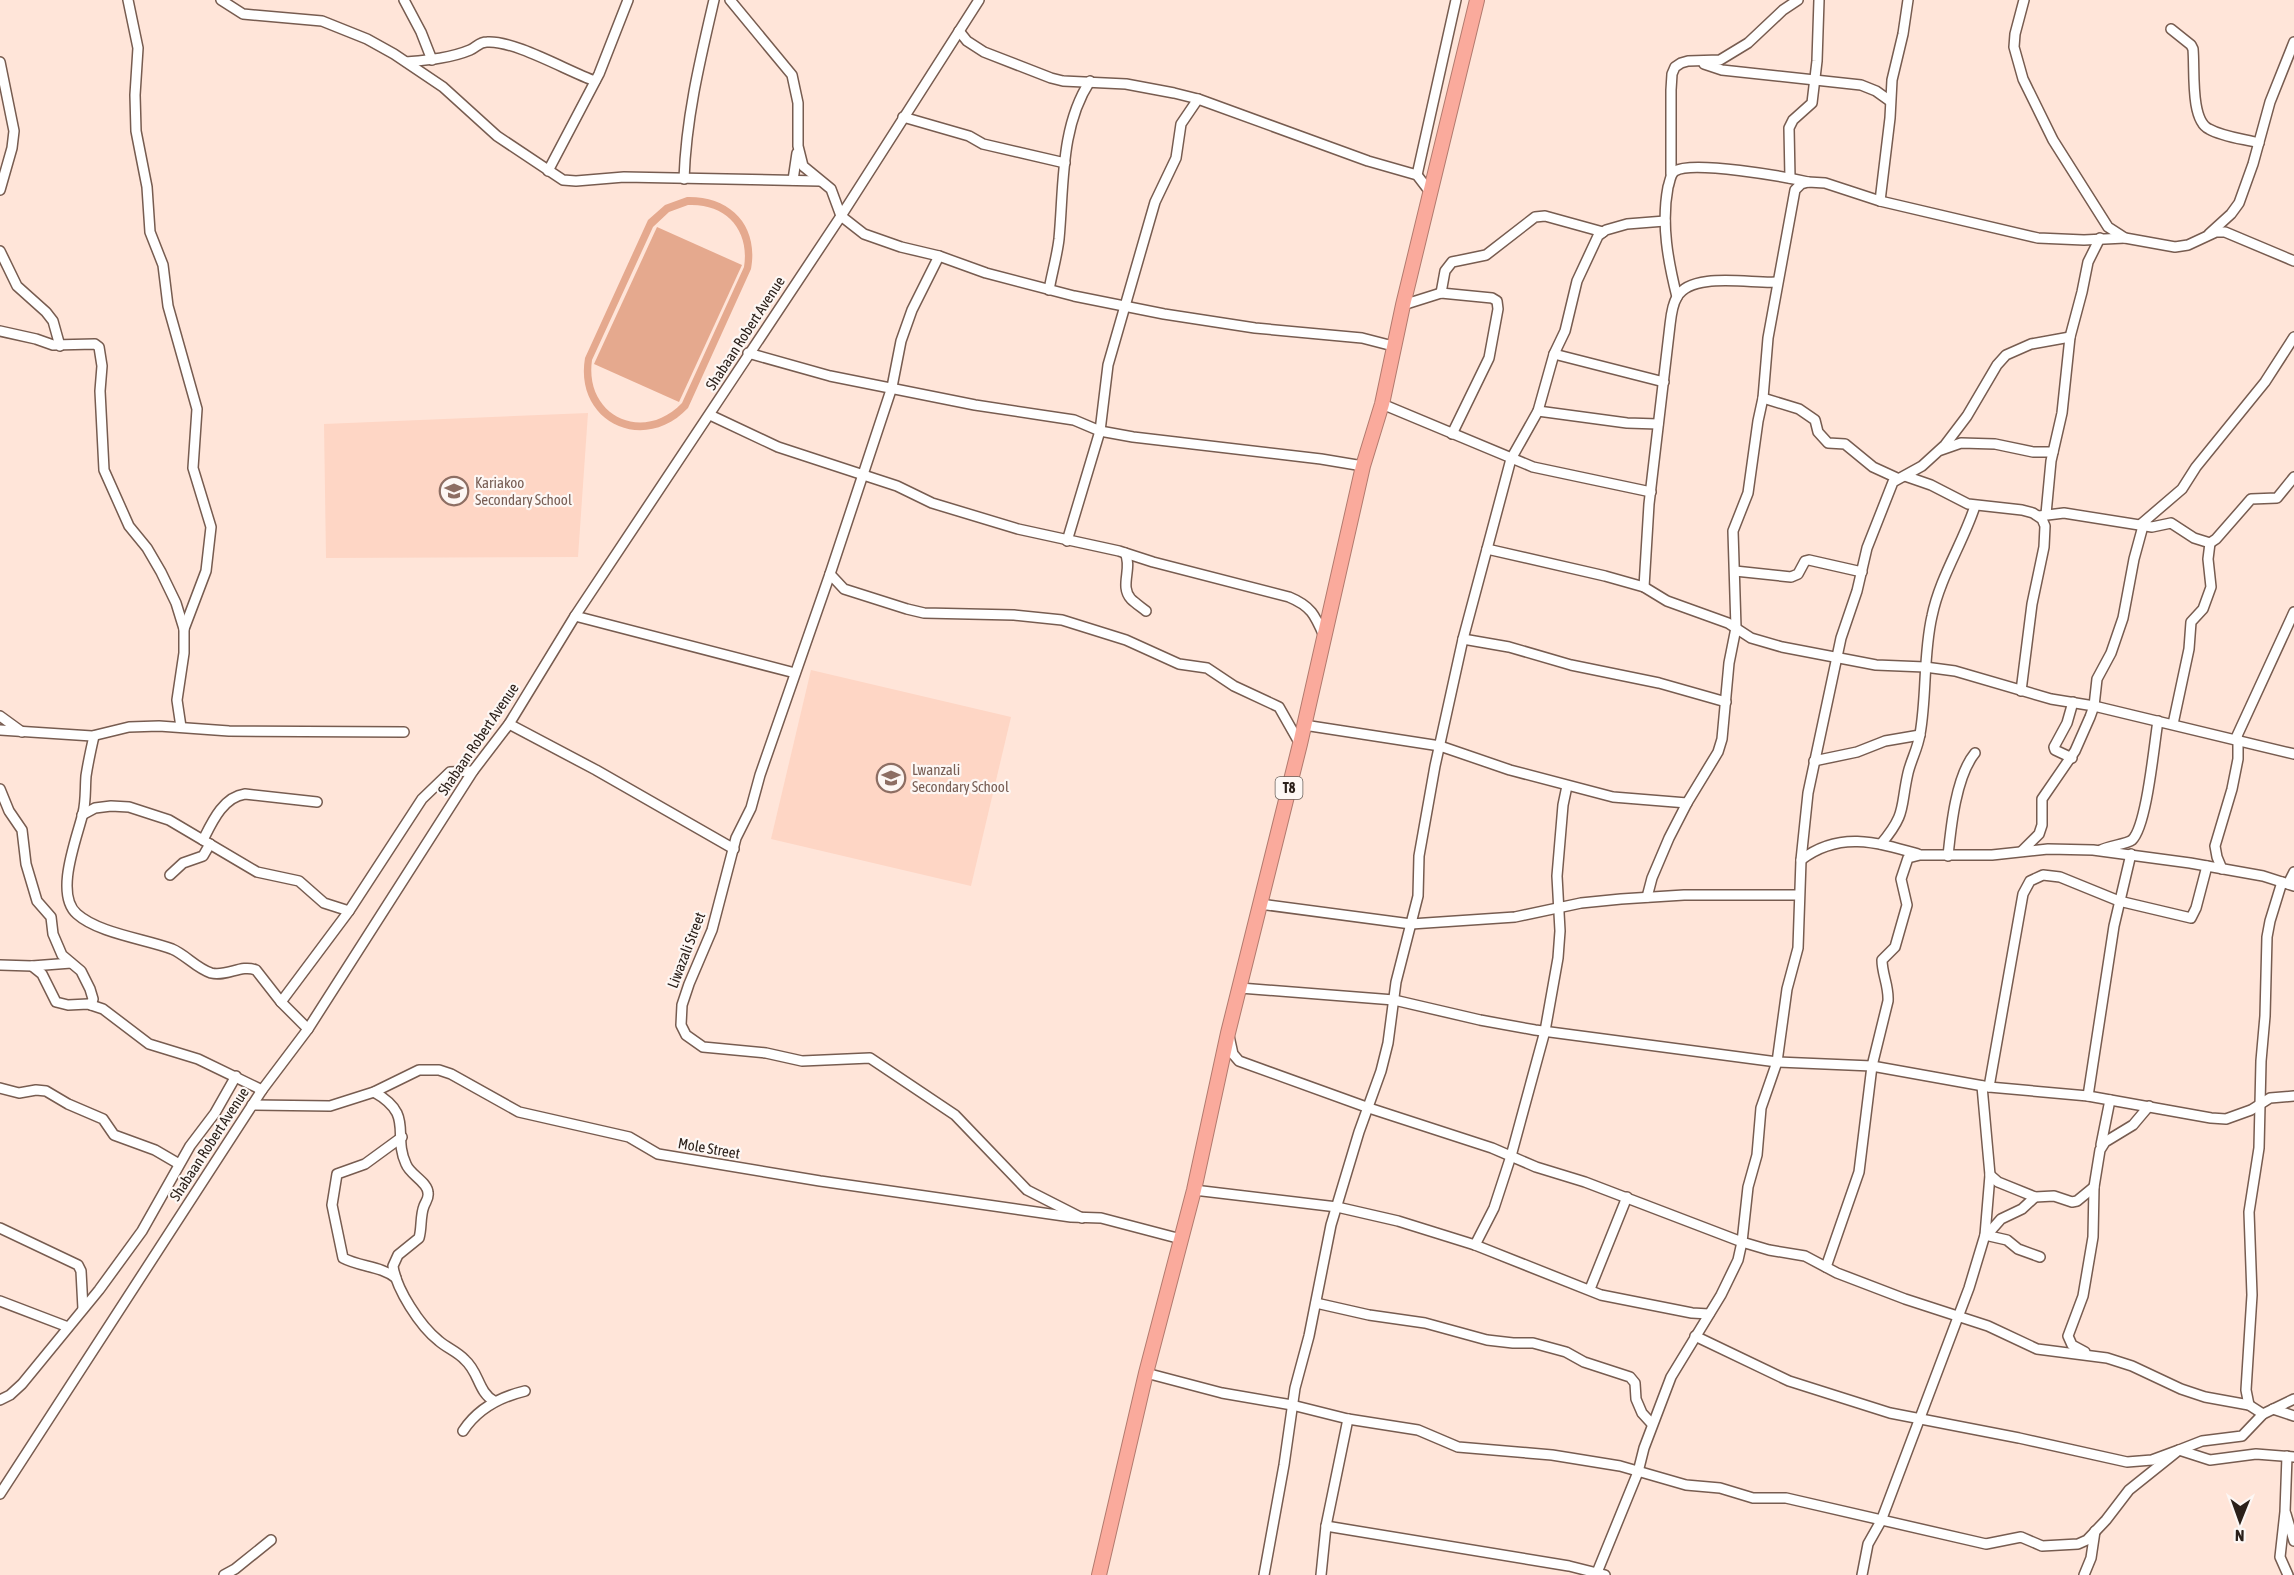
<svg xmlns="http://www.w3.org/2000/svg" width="2294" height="1575" font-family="'Asap Condensed',sans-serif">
  <rect width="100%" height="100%" fill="#ffe5d9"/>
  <g fill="#fed6c5">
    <path d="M588,413l-10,144 -252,1 -2,-134z"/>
    <path d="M811,670l200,47 -40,169 -200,-47z"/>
  </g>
  <g fill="#e5a98e" fill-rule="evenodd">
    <path d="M687,197c43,-1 72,28 64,72l-63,139c-44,47 -114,14 -103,-50l63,-138 17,-15zM688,205c38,-2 62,25 56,62l-62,136c-39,41 -98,13 -90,-43l61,-133 16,-15z"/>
    <path d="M657,227l85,38 -63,137 -85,-38z"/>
  </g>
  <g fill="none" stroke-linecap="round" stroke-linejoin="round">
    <g stroke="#775c50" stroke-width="12">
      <g id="minor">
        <path d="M128,0l10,48 -3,47 1,36 11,56 3,45 13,33 5,41 29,103 -4,59 18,59 -5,44 -22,58v24l-7,47 4,27"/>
        <path d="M221,0l22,14 79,7 45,18 27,15 49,33 54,49 66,44 13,1 48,-4 196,4"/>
        <path d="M404,0l17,32 11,28"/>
        <path d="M730,0l62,75 6,28v43l5,20 28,23 10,27 23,18 37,13 38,9 47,17 88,23 90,18 91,14 107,10 31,8"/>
        <path d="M2024,0l-9,34 -1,13 9,32 30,61 55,87 17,11 50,9 13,-2 28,-13h9l69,29"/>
        <path d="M2171,29l20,16 2,4c2,20 -3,71 16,80 14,8 35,10 50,14"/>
        <path d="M959,31l8,10 17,11 67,26 12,3 63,3 48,9 24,6 170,62 49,14 13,17"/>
        <path d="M0,62l14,69 -2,17 -12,42"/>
        <path d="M407,62c21,-2 44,-4 63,-12 7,-3 9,-8 17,-8 27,-2 80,29 108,39"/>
        <path d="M1704,64l18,6 139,15 15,6 14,10"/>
        <path d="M903,117l66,19 14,8 82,19"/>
        <path d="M548,171l51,-97 29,-74"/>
        <path d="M1671,174v-84l1,-16 3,-7 6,-4 7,-2 32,-1 28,-17 35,-33 15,-10"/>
        <path d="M1417,175l39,-175"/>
        <path d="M1790,178l-1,-50 4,-8 19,-17 5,-42 2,-61"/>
        <path d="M684,179c2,-61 16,-119 30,-179"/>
        <path d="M793,180l4,-27"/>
        <path d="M1880,201l10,-83 2,-38 11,-46 5,-34"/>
        <path d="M2209,234l22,-20 8,-11 14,-39 17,-62 24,-60"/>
        <path d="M0,251l17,35 29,26 7,9 7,25"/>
        <path d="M939,256l-27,54 -11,31 -9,46 -62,187 -70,201 -9,33 -15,30 -24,92 -23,54 -7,21 -1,20 5,10 17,12 63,6 36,8 68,-3 85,57 72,75 55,28"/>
        <path d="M1049,290c3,-17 8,-34 10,-51 5,-53 1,-112 31,-158"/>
        <path d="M1441,293l4,-22 7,-9 34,-7 49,-38 10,-1 58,16"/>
        <path d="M1677,297c-9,-36 -16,-73 -9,-110 2,-5 2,-13 7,-16 17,-11 111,6 133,11"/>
        <path d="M1403,305l38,-12 51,5 5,3 1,8 -9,49 -37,76"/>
        <path d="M0,331l36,8 17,6 42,-1 4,3 3,19 -2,25 4,79 25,56 18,22 14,24 15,31 8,26"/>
        <path d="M2070,337l-39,7 -25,11 -9,10 -30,51 -22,29 -23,21 -29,16 -26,66 -10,43 -16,47 -33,155 -7,67 -3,88 -11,41 -10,73 -16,46 -4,47 -9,32 -6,55 27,8 36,6 32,17 68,26 83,27 49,23 70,9 25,8 49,23 24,8 44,8 14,9"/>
        <path d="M748,353l82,23 145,29 99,15 26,11 33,6 188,22 42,7"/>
        <path d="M1554,354l110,28"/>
        <path d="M1763,398l36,11 16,11 3,12 10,11 17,1 28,23 24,11"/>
        <path d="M1382,404l151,63 118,25"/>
        <path d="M1538,411l89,12 31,1"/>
        <path d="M710,415l68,32 119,39 35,17 86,26 101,22 34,11 136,35c22,9 26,18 35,39"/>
        <path d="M1941,450l20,-7 34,1 38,8h20"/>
        <path d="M1905,476l26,9 37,19 54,6 11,3 9,6 3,7 -1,21 -12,57 -11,87"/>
        <path d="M2046,514l5,-53 11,-48 8,-76 12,-45 6,-30 12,-24"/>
        <path d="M2039,516l25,-3 88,14 19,-4 23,15 16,5 6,-4 35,-40 26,-1 17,-21"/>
        <path d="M2140,525l42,-36 14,-22 69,-85 29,-45"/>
        <path d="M1067,541l33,-110 8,-66 47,-163 21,-44 5,-34 17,-25"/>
        <path d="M1487,549l118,27 39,11 23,14 61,22 23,15 31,9 94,18 49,2 30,4 96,28 43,7 200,48"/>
        <path d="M1125,553c8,15 -6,33 6,46 4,4 10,8 15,12"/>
        <path d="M1735,571l56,6 7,-3 7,-13 4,-1 53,12"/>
        <path d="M830,574l14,15 63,20 17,4 90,2 48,5 64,20 53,24 28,4 27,18 45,21 21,37"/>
        <path d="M1644,587l5,-83 21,-179c1,-9 2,-20 7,-28 14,-26 75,-13 100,-15"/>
        <path d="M575,616l220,57"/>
        <path d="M1463,639l46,8 62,18 88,18 67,19"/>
        <path d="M0,716l22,16"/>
        <path d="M509,724l87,46 138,79"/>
        <path d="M2173,724l16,-75 2,-27 12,-13 8,-22 -3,-28 2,-16"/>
        <path d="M1304,725l136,21 70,24 103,27 74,6"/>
        <path d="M0,730l92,6 37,-9 30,-1 70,5 175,1"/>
        <path d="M94,736c-3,13 -6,27 -8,40 -1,13 0,25 -3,37 -6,25 -29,81 -6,101 21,19 68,25 95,35 14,6 24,19 39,24 16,4 30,-9 45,-3l25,32 27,27"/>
        <path d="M2236,738l58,-126"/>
        <path d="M2072,758l-17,-8 -1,-3 13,-24 6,-21"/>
        <path d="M1814,761l43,-9 28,-11 35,-6"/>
        <path d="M0,789l9,22 13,19 4,34 11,37 14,16 2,17 9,21 19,16 9,18 3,10 -2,6"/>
        <path d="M82,815l13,-7 16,-2 18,1 40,13 88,52 42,9 25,22 25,8"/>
        <path d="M203,840c9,-18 20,-43 42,-46l72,8"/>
        <path d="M1881,844c26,-31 19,-36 27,-71 3,-13 10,-25 12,-39 7,-39 3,-79 12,-118 8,-39 31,-73 43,-110"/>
        <path d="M2101,850c7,-4 26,-6 31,-10 15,-14 22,-96 26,-119"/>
        <path d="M2022,851l17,-17 3,-9v-26l33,-48 15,-34 4,-11 3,-27 14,-26 12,-35 11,-59 9,-33"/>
        <path d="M1948,856c3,-30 8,-80 27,-103"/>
        <path d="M1801,860c38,-29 75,-18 117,-6"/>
        <path d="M2222,869l-5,-12 -2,-11 17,-57 6,-30v-20"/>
        <path d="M170,875l13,-12 20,-7 7,-12"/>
        <path d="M2288,884l6,-12"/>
        <path d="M1647,897l5,-19 17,-40 18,-35 31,-51 4,-13 7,-76 7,-35 -3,-97 15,-38 10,-72 5,-23 5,-60 27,-148 6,-6 7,-2 17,1 55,18 158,37 46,2 41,-2"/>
        <path d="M1260,904l151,20 104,-7 66,-14 40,-4 63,-4h115"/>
        <path d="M0,965l32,1 39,-3"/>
        <path d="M32,966l10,8 14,28 12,3 20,-1 15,5 46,35 49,15 64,31"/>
        <path d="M1240,988l154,12 86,20 55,10 242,32 95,4 117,21 99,9 123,22 15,1 25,-9 19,-12 24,-2"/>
        <path d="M281,1002l68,-91 73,-112 28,-27 23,-1"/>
        <path d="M1229,1036l4,18 6,7 130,47 123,40 44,19 49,15 157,60 -4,18 -17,35 -50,82 -27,71 -6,24 -42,103"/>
        <path d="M1989,1087l34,-193 7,-13 13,-6 17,2 59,24 72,17 5,-10 11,-42"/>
        <path d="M0,1088l19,5 17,-3 10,1 22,13 35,15 11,16 41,15 24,14"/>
        <path d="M374,1092c41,23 18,42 32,72 4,11 22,18 22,29 1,5 -2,8 -4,13 -4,10 -2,22 -5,32l-21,17 -5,11c3,23 27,60 46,75 8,7 19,11 26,19 14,12 13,32 29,41"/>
        <path d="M2088,1096l26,-170 17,-72"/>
        <path d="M252,1105l78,1 44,-14 45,-22h20l12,4 68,38 110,25 29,17 162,27 251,36 30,1 80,21"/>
        <path d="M2101,1145l9,-45"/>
        <path d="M1990,1175l8,7 37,15 19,-1 18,6 5,-1 17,-14"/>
        <path d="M1194,1190l143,17 61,14 77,24 126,50 91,18 17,1"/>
        <path d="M0,1228l78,37 3,6 2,38"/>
        <path d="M1985,1235l22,5 11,9 22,8"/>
        <path d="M1986,1236l15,-17 21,-10 13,-12"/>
        <path d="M1475,1245l19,-37 17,-52 34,-125 13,-73 2,-27 -3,-55 6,-71 4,-19"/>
        <path d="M1826,1267l33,-95 13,-106 16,-65c1,-15 -6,-27 -6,-41l13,-13 12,-42 -6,-26 7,-21 12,-3h72l56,-6 45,1 97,13 73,13 31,10"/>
        <path d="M396,1278c-15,-12 -36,-11 -53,-20l-11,-53 5,-31 28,-10 37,-27"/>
        <path d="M1590,1289l37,-92"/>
        <path d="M0,1301l68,26"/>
        <path d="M1316,1303l53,12 56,8 62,17 26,3h20l33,9 18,10 46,15 5,6 1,16 6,14 10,11"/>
        <path d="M1695,1336l94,45 101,32 129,25 108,24 25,-2 27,-10 31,10 46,-6 38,3"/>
        <path d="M2085,1352l-13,-7 -4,-9 15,-40 10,-59 1,-50 6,-37 5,-8 28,-17 16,-19"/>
        <path d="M1146,1373l76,20 70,12 56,14 70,11 40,17 94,8 68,11 66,19 34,3 33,10h33l200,46 35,-7 21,9 36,-2 9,-4 19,-20 23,-30 50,-40 23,-9 40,-5 21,-22 31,-15"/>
        <path d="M0,1400l10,-5 12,-11 77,-94 43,-59 48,-85 25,-33 21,-37"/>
        <path d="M2249,1405l-3,-15 6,-95 -3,-83 10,-64 2,-87 4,-45 2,-79 3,-16 12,-39"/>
        <path d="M2273,1409l21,7"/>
        <path d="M463,1431c15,-23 37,-34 62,-40"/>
        <path d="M2287,1456l-2,56 -5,45 8,18"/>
        <path d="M0,1494l262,-404 46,-61 165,-258 36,-47 66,-108 266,-400 138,-216"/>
        <path d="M2286,1514l8,27"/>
        <path d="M1326,1526l243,40 36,9"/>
        <path d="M224,1575l11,-6 36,-29"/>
        <path d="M1264,1575l20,-110 11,-77 14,-52 22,-111 28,-93 22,-61 7,-28 8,-61 22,-86 1,-40 16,-90 28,-127 48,-180 27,-48 16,-57 11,-23 12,-50 21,-45 8,-6 21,-6 38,-3"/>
        <path d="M1321,1575l5,-49 22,-107"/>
        <path d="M1862,1575l6,-31 13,-23 88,-233 16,-53 5,-60 -8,-89"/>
        <path d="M2084,1575l7,-17 4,-27"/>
      </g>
    </g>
    <g stroke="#b27a6e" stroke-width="16">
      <path id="highway" d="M1099,1575l47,-202 48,-183 34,-157 72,-289 63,-278 19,-62 21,-99 74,-305"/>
    </g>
    <use href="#minor" stroke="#fff" stroke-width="9"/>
    <use href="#highway" stroke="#faaa9c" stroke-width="14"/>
  </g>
  <defs>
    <g id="school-ring" transform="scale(1.5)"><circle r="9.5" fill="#fdf7f4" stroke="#8d6e63" stroke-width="1.5"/><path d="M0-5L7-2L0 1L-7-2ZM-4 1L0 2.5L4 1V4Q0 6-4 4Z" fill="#8d6e63"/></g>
  </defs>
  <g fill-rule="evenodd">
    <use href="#school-ring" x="454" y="491"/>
    <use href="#school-ring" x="891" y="778"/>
  </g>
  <g text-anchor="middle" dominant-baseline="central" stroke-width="4.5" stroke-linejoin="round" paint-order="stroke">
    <rect fill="#fdf7f4" stroke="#6a605b" stroke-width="1.5" x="1275.5" y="777" width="27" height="22" rx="4.5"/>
    <g font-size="14" font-weight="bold" fill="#2b201a">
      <text x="1289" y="788">T8</text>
    </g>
    <g font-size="15" fill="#2b201a" stroke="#fdf7f4">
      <text transform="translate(745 333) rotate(-57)">Shabaan Robert Avenue</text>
      <text transform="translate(478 739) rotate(-56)">Shabaan Robert Avenue</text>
      <text transform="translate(686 950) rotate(-69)">Liwazali Street</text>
      <text transform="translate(209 1144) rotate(-57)">Shabaan Robert Avenue</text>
      <text transform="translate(709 1148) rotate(10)">Mole Street</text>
    </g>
    <g font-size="15" fill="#785e54" stroke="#fdf7f4" text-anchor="start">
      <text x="475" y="482">Kariakoo<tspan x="475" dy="17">Secondary School</tspan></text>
      <text x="912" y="769">Lwanzali<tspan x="912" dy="17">Secondary School</tspan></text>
    </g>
  </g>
  <g transform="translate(2240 1521) rotate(181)" stroke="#fdf7f4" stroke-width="4.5" paint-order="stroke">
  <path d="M0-4.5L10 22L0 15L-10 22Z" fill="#2b201a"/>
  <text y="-9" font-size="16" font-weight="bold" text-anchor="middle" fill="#2b201a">N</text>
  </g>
</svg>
